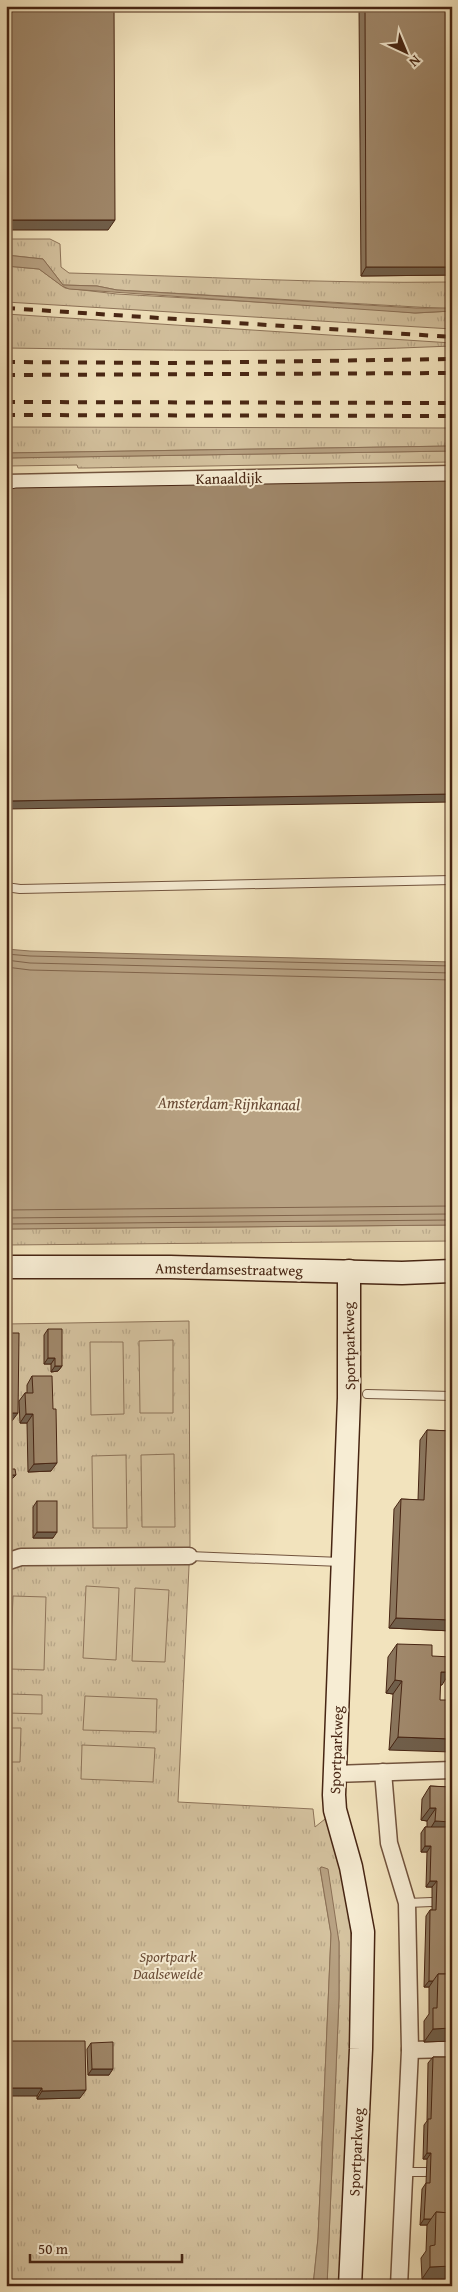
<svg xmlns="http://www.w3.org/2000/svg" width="458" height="2292" font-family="'Gentium Book Plus',serif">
  <defs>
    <pattern id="grass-tufts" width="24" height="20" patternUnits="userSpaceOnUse" patternTransform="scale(1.25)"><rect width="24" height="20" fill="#d5c3a0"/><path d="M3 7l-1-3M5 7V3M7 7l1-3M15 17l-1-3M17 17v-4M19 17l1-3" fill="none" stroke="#b8a789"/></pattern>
  </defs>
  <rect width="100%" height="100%" fill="#f2e3bd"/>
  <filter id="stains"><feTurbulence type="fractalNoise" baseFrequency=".004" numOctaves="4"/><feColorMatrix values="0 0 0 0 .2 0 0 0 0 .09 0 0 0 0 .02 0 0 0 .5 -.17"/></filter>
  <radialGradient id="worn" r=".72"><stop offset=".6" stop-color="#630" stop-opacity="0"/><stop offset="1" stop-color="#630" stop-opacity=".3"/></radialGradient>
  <g fill="url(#grass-tufts)" stroke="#8e745a">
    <path d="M6,239h44l10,5 1,23 8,6c128,3 255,11 383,9v27l-335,-19 -20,-4 -34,-1 -20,-26 -37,-4z"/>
    <path d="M6,266l33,3 26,19 52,6 244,14 54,5 37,-2v18l-446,-27z"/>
    <path d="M6,314l446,29v3c-148,7 -297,4 -446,2z"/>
    <path d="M6,427l446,1v18l-446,7z"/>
    <path d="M452,451v11l-366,6h-8l-1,-3 -70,1 -1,3v-11z"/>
    <path d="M452,1225v16l-446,4v-16z"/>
    <path d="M189,1321l1,224 -12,257 135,7 2,18 15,-12 19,98 5,56 -13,317h-14l12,-288v-56l-17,-75 -2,1 11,66 -13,304 -5,48h-307v-962z"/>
  </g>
  <g fill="#d5c3a0" stroke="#8e745a">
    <path d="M173,1340v73h-33l-1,-72z"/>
    <path d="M90,1342h33l1,72 -33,1z"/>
    <path d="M174,1454l1,73h-33l-1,-72z"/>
    <path d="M126,1455l1,73h-34l-1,-72z"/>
    <path d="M86,1586l33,2 -3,72 -33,-2z"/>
    <path d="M135,1588l34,2 -4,72 -33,-1z"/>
    <path d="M13,1596l33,1 -2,73 -34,-1z"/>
    <path d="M9,1694l33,1v19l-34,-1z"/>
    <path d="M85,1696l72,3 -1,33 -73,-2z"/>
    <path d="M6,1728h15l-1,34h-14z"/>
    <path d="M82,1745l73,3 -2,34 -72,-3z"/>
  </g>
  <g fill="#b8a283" stroke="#8b7056">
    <path d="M6,255l37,4 20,26 34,1 20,4 299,18h32l4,1v2l-37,2 -346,-24 -7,-3 -23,-17 -33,-3z"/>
    <path d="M452,446v5l-446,7v-5z"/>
    <path d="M6,949l24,2 422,11v263l-446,4z"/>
    <path d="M322,1867l6,2 11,73v56l-12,288h-14l5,-48 13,-304 -11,-66z"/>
  </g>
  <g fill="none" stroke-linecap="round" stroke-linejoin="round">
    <g stroke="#80644b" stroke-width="1">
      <path d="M6,954l24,2 422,10"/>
      <path d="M6,960l24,3 422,10"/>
      <path d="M6,967l24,3 422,10"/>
      <path d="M6,1210l446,-4"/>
      <path d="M6,1218l446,-4"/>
      <path d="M6,1224l446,-4"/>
    </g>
    <g stroke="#72543e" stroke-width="10">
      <g id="lane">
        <path d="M6,887l14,2 432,-9"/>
        <path d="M367,1394l85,2"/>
        <path d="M189,1556l152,6"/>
        <path d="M407,1903l25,-1"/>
        <path d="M403,2172h23"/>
      </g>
    </g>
    <g stroke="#72543e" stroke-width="19">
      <g id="street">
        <path d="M6,483l446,-9"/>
        <path d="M6,1562l15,-5 168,-1"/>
        <path d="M383,1772l6,71 18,60 3,147 -11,236"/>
        <path d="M334,1774l118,-4"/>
        <path d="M410,2050l42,-1"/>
      </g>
    </g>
    <g stroke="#472513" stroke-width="25">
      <g id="secondary">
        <path d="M6,1267h164l232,6 50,-2"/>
        <path d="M349,1271v127l-15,397 1,15 16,57 12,65 -2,117 -11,237"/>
      </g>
    </g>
    <use href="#lane" stroke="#f7edd4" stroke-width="8"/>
    <use href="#street" stroke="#f7edd4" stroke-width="16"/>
    <use href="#secondary" stroke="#f7edd4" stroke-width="22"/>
    <g stroke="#472513" stroke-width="4" stroke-dasharray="9 9" stroke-linecap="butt">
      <path d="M6,308l446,29"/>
      <path d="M6,362l168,1 278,-4"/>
      <path d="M6,375l446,-2"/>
      <path d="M6,402l446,1"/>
      <path d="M6,415l446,1"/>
    </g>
  </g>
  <g fill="#8a755c" stroke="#472513">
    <path d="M359,6h93v269l-91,1z"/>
    <path d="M48,1329l14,37 -4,5 -7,1v-8h-7v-29z"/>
    <path d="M32,1376l19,95 -23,1 -1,-49h-7l-1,-22 6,-8h2v-8z"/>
    <path d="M427,1430l25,1v200l-63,-3 5,-119 7,-10 17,1 2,-60z"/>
    <path d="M9,1469l7,6 -3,3h-6v-6z"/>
    <path d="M37,1501l16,37h-20v-31z"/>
    <path d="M397,1644l35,12 10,29h-2l-51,65 4,-56 -7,-1 2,-36z"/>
    <path d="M452,1778v263l-28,1v-21l5,-7v-27h-5l2,-71 4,-6h2v-23h-6l1,-35h-6v-19l4,-6h2v-6l-6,-1 1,-21 8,-13 16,1z"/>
    <path d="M6,2041l74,57 -43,1v-3z"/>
    <path d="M91,2043l18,32h-21l-1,-26z"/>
    <path d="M433,2057h19v103l-2,24h2v95h-30l-1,-21 5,-7 1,-26h-7l2,-36 4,-6 1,-24h-4l1,-34 3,-4 1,-58z"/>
  </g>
  <g fill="#705f4b" stroke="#472513">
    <path d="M6,220h109l-7,10h-102z"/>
    <path d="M366,267h86v8l-91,1z"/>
    <path d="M452,794v8l-446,7v-8z"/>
    <path d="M48,1358h7l-4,6h-7z"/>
    <path d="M55,1366h7l-4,5 -7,1z"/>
    <path d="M6,1413h12l-6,8h-6z"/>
    <path d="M26,1414h7l-6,9h-7z"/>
    <path d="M57,1463l-6,8 -23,1 6,-8z"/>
    <path d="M9,1475h7l-3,3h-6z"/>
    <path d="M37,1532h20l-4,6h-20z"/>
    <path d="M396,1618l56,2v11l-63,-3z"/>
    <path d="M441,1672h9l-8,13 -10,-1z"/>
    <path d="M395,1680l7,1 -9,13 -7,-1z"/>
    <path d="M398,1737l54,2v13l-63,-2z"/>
    <path d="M430,1808h6l-9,13 -6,-1z"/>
    <path d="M452,1819v10l-25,5 8,-13z"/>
    <path d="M425,1846h6l-4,6h-6z"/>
    <path d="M430,1881h7l-5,6h-6z"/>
    <path d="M429,1981h4l-4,6h-5z"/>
    <path d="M452,2028v13l-28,1 9,-13z"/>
    <path d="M92,2069h21l-4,6h-21z"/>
    <path d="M6,2088h36l-5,8h-31z"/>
    <path d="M86,2090l-6,8 -43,1 5,-8z"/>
    <path d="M427,2153h4l-4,6h-4z"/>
    <path d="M424,2219h7l-4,6h-7z"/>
    <path d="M452,2266v13h-30l8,-12z"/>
  </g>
  <g fill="#a0886b" stroke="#472513">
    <path d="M6,6h108l1,214h-109z"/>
    <path d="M365,6h87v261h-86z"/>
    <path d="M452,481v313l-446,7v-311l10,-2z"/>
    <path d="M48,1329h14v37h-7v-8h-7z"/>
    <path d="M6,1333h13l-1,80h-12z"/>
    <path d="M32,1376h20l1,33h3l1,54 -23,1 -1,-50h-7l-1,-21h8z"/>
    <path d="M427,1430l25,1v189l-56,-2 5,-119 23,1z"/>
    <path d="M9,1469h6l1,6h-7z"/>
    <rect x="37" y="1501" width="20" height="31"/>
    <path d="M397,1644l35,1v11l19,1 -1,15h-9l-1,28h12v39l-54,-2 4,-56 -7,-1z"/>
    <path d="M450,1781h2v41l-17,-1 1,-13h-6v-22l20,1z"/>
    <path d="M425,1827h27v147h-14l-5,7h-4l1,-71h6l1,-29h-7l1,-35h-6z"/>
    <path d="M438,1974h14v54l-19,1v-21h4z"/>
    <path d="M6,2041h79l1,49 -44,1v-3h-36z"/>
    <path d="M113,2042v27h-21l-1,-26z"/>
    <path d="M433,2057h19v97l-2,30h2v29l-16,-1 -5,7h-7l2,-36h4l1,-30h-4l1,-34h3z"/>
    <path d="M436,2212l16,1v53l-22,1v-21l5,-1z"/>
  </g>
  <g text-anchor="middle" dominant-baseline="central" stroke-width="4" stroke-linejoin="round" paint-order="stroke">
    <g font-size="15" fill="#472513" stroke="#f7edd4">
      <text transform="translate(229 478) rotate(-1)">Kanaaldijk</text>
      <text transform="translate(229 1269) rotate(1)">Amsterdamsestraatweg</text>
      <text transform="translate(349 1346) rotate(-91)">Sportparkweg</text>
      <text transform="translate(336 1750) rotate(-88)">Sportparkweg</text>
      <text transform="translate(356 2152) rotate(-87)">Sportparkweg</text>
    </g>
    <g font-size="15" font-style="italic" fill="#6a4c36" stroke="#f7edd4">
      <text x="168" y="1956">Sportpark<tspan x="168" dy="17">Daalseweide</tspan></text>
    </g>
    <g font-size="16" font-style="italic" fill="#694a35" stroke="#f7edd4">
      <text transform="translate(229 1103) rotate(1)">Amsterdam-Rijnkanaal</text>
    </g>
  </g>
  <rect width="458" height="2292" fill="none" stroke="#f2e3bd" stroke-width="25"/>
  <rect x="8" y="8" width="443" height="2277" fill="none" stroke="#472513" stroke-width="2.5"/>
  <rect x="12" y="12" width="433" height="2267" fill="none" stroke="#472513"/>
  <g transform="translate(406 52) rotate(136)" stroke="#f7edd4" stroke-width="4" paint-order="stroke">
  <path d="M0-4L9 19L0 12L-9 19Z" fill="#472513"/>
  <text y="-8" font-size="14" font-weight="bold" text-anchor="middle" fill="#472513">N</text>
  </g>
  <path d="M30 2254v8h152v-8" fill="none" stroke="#472513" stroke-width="2.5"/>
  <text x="38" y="2254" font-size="15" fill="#472513" stroke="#f7edd4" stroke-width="4" paint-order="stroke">50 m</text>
  <rect width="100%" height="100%" filter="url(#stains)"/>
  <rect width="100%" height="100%" fill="url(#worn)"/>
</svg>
